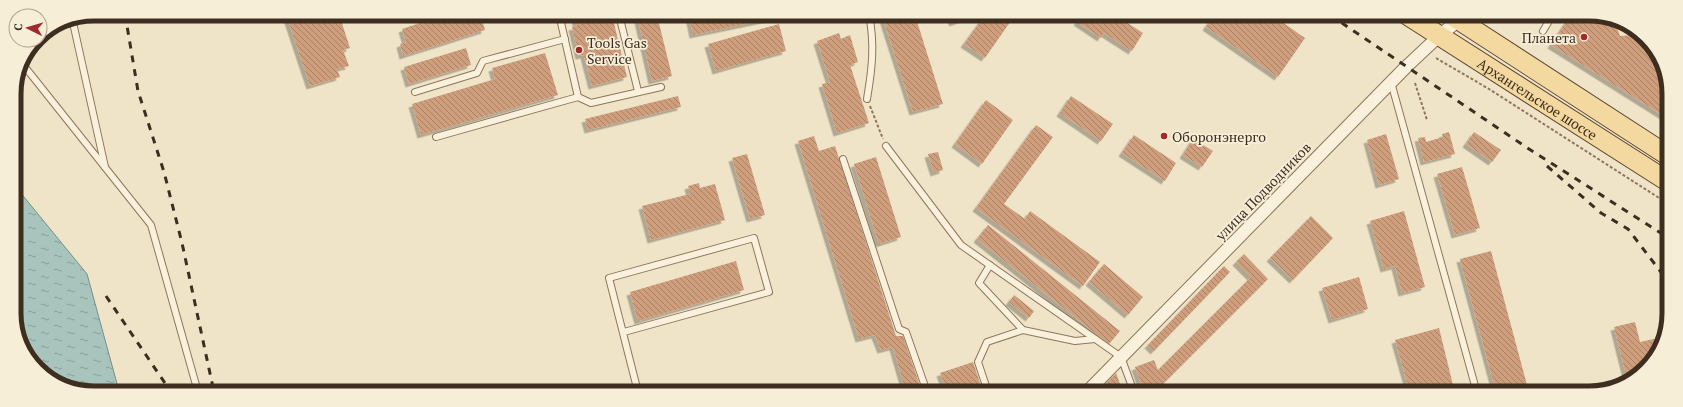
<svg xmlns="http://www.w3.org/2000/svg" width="1683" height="407" font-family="'PT Serif',serif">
  <defs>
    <pattern id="water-ripples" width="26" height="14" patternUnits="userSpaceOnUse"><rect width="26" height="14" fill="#a9c4bc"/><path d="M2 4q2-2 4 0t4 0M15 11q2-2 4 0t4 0" fill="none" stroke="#8ba098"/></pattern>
    <pattern id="building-back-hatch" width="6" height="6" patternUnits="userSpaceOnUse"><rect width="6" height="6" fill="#cf9f7d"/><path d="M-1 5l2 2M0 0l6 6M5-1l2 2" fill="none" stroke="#a98266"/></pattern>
    <filter id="shadow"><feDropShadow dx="-3.5" dy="3.5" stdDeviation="0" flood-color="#0004"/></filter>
  </defs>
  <rect width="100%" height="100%" fill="#f0e4c8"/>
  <path fill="url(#water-ripples)" stroke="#6f938a" d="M15,186l72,88 32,117h-41l-41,-22 -21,-40z"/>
  <g fill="url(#building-back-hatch)" filter="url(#shadow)">
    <path d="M286,14h53l11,34 -7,2 6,16 -12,3 3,8 -30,9z"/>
    <path d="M447,14h33l5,16 -82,26 -3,-12 6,-2 -4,-13z"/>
    <path d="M508,14h16v1l-15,4z"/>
    <path d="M574,15h38l15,62 -35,9 -8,-31 -5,1 -7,-29 5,-1z"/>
    <path d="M637,15h20l15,61 -20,5z"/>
    <path d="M689,15h80l1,4 -77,16z"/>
    <path d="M882,15h33l28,89 -30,8z"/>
    <path d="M949,15h14l1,4 -11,4z"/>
    <path d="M985,15h30l-30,43 -21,-14z"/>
    <path d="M1082,15h33l28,18 -11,18 -28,-18 -3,5 -24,-16z"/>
    <path d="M1214,15h58l33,23 -27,39 -72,-50z"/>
    <path d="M1570,16h31l15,9 4,11 12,-1 18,11 17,32v40l-116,-73z"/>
    <path d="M779,24l7,27 -70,20 -8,-27z"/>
    <path d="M839,33l2,6 9,-4 8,27 -8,3 19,58 -32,10 -15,-49 8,-2 -13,-41z"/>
    <path d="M466,48l5,17 -62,19 -5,-17z"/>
    <path d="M545,53l13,42 -137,40 -9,-31 83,-25 -3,-11z"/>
    <path d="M678,96l3,11 -93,23 -3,-11z"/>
    <path d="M1071,96l42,28 -12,17 -41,-28z"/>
    <path d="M986,100l27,20 -31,44 -27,-20z"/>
    <path d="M1036,125l17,12 -49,67 21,15 5,-8 70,51 -17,24 -107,-78z"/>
    <path d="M1449,132l6,22 -31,8 -6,-24 7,-1 1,5 17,-5 -1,-3z"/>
    <path d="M1474,132l27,18 -9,12 -26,-18z"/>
    <path d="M1386,134l13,45 -20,6 -12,-45z"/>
    <path d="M1134,135l42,28 -11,18 -43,-28z"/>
    <path d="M814,136l5,15 16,-5 61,190h7l19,56h-16l-13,-45 -12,3 -6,-15 -16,4 -61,-198z"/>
    <path d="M1193,139l20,12 -11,16 -19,-12z"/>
    <path d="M938,152l5,18 -9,3 -6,-19z"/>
    <path d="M747,154l18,61 -15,4 -18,-61z"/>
    <path d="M876,157l25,80 -22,7 -25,-80z"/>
    <path d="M1462,167l18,61 -25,7 -18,-61z"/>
    <path d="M699,183l1,5 15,-4 10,36 -74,20 -9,-34 48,-12 -2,-8z"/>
    <path d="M1404,211l21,76 -23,6 -7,-27 -11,3 -14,-48z"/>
    <path d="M1311,216l22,22 -40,42 -23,-22z"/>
    <path d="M988,225l132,106 -11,13 -132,-105z"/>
    <path d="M1491,251l36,134 -31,7 -36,-133z"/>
    <path d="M1244,254l24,25 -112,112v1h-12l-9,-25 19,-7 4,10 93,-93 -15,-15z"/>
    <path d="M736,261l8,29 -106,31 -8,-29z"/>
    <path d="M1104,264l39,33 -15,18 -39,-33z"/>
    <path d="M1224,266l6,6 -76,79 -6,-6z"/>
    <path d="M1359,277l9,32 -36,11 -10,-32z"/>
    <path d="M1014,295l20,16 -5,7 -20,-16z"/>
    <path d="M1635,322l5,20 23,-5 -21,36 -15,6 -13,-52z"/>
    <path d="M1439,328l16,65h-45l-15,-53z"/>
    <path d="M973,362l10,30h-36l-7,-19z"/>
    <path d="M1116,373l7,19h-25z"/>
  </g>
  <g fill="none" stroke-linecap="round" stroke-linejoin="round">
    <g stroke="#8d765c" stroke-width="8">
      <g id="service">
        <path d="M559,14l19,83"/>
        <path d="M619,15l19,76"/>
        <path d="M72,18l33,149"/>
        <path d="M1543,31l9,-15"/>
        <path d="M1642,36l4,2"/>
        <path d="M21,62l130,163 47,167"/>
        <path d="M1391,82l86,311"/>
        <path d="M415,92l62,-19 6,-12 82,-22"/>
        <path d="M867,99c5,-30 8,-54 2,-84"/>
        <path d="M436,137l142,-40 13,6 70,-16"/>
        <path d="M886,146l75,99 160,112 13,35"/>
        <path d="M843,159l56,170 7,3 21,60"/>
        <path d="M990,265l-11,18 44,47 52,11 20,-2"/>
        <path d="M624,332l145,-40 -15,-54 -145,40 29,114"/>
        <path d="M820,392l16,-4"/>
        <path d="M988,392l-10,-30 9,-20 36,-12"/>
      </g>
    </g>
    <g stroke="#8d765c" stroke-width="14">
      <path id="minor" d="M1087,392l319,-325 33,-31 25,-20"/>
    </g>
    <g stroke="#5b4430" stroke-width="21">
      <g id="primary">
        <path id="s1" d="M1407,15l260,166"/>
        <path d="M1451,15l216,140"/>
      </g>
    </g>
    <g stroke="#8d765c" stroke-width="2" stroke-dasharray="3 2" stroke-linecap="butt">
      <path d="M1436,58l53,31 178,114"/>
      <path d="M1415,83l12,37"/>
      <path d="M870,106l13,33"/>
    </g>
    <use href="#service" stroke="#faf1dc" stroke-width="6"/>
    <use href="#minor" stroke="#faf1dc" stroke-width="12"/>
    <use href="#primary" stroke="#f3d9a0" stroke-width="19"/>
    <g stroke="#3d2e20" stroke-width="3" stroke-dasharray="7 7" stroke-linecap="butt">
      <path d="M125,14l13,77 26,81 18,71 32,149"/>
      <path d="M1330,15l196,132 141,90"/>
      <path d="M1547,166l54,47 27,16 39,51"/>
      <path d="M106,296l65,96"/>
    </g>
  </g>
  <g fill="#9e2a2b" stroke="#f7eed8" stroke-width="1.5">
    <circle cx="1584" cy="37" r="4"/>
    <circle cx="579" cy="50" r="4"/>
    <circle cx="1164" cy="136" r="4"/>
  </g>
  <g text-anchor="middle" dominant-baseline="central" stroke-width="3.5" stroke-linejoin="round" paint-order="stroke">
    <g font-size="14" fill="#3d2e20" stroke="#f7eed8" text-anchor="start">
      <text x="1576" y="37" text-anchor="end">Планета</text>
      <text x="587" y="42">Tools Gas<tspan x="587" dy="16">Service</tspan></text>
      <text x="1172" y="136">Оборонэнерго</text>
    </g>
    <g font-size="14" fill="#3d2e20" stroke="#f7eed8">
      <text stroke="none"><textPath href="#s1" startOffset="155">Архангельское шоссе</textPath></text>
      <text transform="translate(1263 191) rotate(-46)">улица Подводников</text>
    </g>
  </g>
  <path d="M0 0H1683V407H0ZM94 21H1589A73 73 0 0 1 1662 94V313A73 73 0 0 1 1589 386H94A73 73 0 0 1 21 313V94A73 73 0 0 1 94 21Z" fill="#f7eed8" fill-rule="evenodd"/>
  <path fill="none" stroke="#3d2e20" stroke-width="5" d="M94 21H1589A73 73 0 0 1 1662 94V313A73 73 0 0 1 1589 386H94A73 73 0 0 1 21 313V94A73 73 0 0 1 94 21Z"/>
  <g transform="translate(28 28) rotate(275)"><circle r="19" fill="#f7eed8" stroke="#ada18e"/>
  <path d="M0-3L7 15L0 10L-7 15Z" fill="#9e2a2b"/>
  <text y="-6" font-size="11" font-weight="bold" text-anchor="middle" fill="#3d2e20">С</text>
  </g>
</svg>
